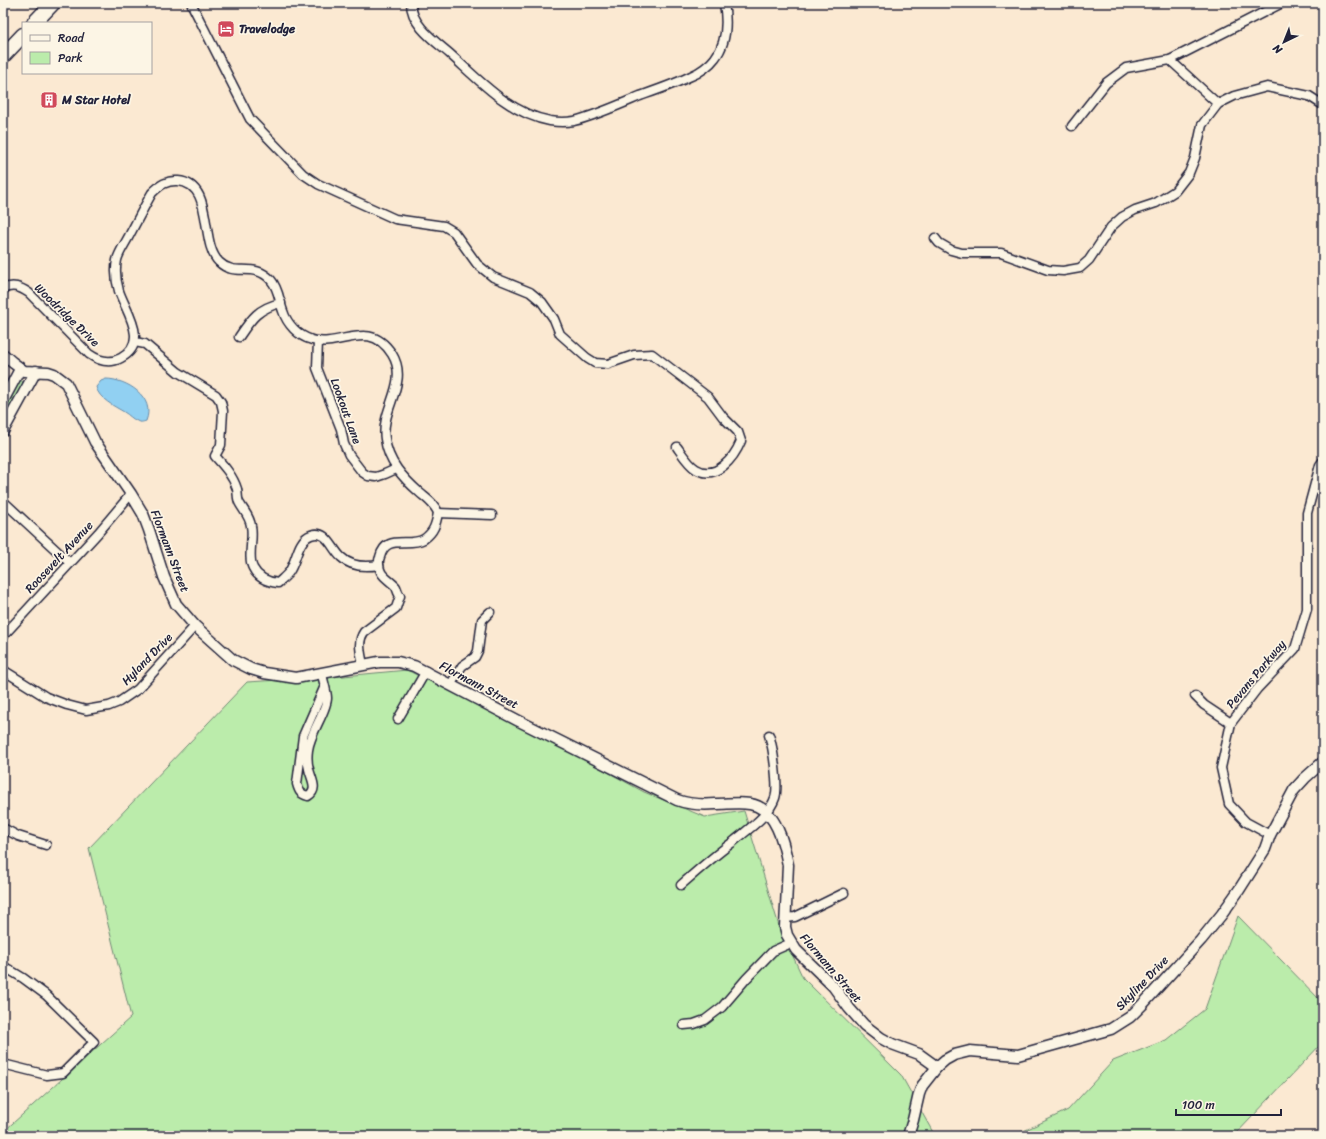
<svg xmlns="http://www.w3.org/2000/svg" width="1326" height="1139" font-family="Sriracha,sans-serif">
  <rect width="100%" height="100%" fill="#fbe9d2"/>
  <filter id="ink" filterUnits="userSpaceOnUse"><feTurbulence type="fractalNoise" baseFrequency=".025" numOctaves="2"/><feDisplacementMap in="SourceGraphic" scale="8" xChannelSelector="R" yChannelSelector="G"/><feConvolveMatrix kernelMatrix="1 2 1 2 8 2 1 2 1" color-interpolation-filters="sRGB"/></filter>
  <g filter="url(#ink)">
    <g fill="#bbecab" stroke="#6e8773">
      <path d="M19,379l3,2 1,3 -20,39v-17z"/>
      <path d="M407,670l155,77 82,45 61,25 39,-6 35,115 24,52 98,97 34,61h-932v-4l128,-115 -42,-169 158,-166 97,-6z"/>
      <path d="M1238,916l85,87v39l-89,94h-221l55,-26 45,-49 53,-21 39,-31z"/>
    </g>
    <path fill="#91d0f2" stroke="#658aa9" d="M106,379c20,0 50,18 40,42 -3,1 -6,2 -9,0 -5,-2 -8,-6 -13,-9 -10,-6 -25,-13 -28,-25l5,-6z"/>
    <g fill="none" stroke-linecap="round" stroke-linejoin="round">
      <g stroke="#22223b" stroke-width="11">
        <g id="minor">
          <path d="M191,3l59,116 53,55 15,10 77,35 49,7 10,6 23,32 16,13 37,15 12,10 12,17 6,15 27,24 8,5 13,1 26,-9 18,-1 56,43 15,20 15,15 3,9c-7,17 -25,40 -45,28 -7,-4 -14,-15 -19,-22"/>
          <path d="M411,3c0,22 24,38 39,51 29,26 60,60 100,67 7,1 18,1 24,0 23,-6 45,-16 66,-25 17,-6 35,-12 51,-20 8,-3 19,-11 24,-18 12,-15 12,-37 9,-55"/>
          <path d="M1170,60l48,44"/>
          <path d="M1072,126l34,-43 20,-15 44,-8 112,-57"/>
          <path d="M935,238l4,5 12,7 11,3h39l47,17 15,1 17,-3 9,-8 22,-33 11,-10 13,-7 21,-7 19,-12 14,-18 6,-15 7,-33 16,-21 16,-8 33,-9 42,9 14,9"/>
          <path d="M3,289c10,-5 17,-2 26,4l60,61c10,7 21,10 32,4 29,-16 5,-46 -2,-67 -3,-10 -4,-21 -2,-31 2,-8 8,-16 12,-24 8,-15 15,-29 23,-43 8,-8 15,-13 26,-12 37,3 21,62 41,81 16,16 35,-1 52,18 8,9 8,21 12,31 4,13 15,25 29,29 29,8 57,-22 80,14 18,29 -12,55 -7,85 3,23 18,39 35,54 7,6 15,11 18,20 -2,11 -4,19 -14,26 -16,9 -38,-6 -44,18 -2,4 -1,11 1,15 3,6 11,10 15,15 1,3 2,6 4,9l-4,12 -32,24c-7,10 -3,21 -1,33"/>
          <path d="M239,337c12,-18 19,-29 42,-34"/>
          <path d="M318,341l-1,27 24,61 3,15 5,11 13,17 6,4 8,1 9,-3 11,-5"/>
          <path d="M135,342l10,2 33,28 38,23 5,7 2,9 -2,34 -6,11c9,10 18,20 22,33 1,5 0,11 3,15 4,7 10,13 11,22 3,12 -4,31 2,42 5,10 15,14 25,15 4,-4 8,-7 11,-11 8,-11 8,-32 22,-37 16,-6 21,14 30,22 10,10 26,10 38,8"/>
          <path d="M3,501l67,62"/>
          <path d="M438,513l54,2"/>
          <path d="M3,636l95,-103 33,-39"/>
          <path d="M3,670l43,27 21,8 19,5 23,-4 10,-4 19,-13 57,-63"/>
          <path d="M322,674c1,6 5,18 5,24 0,13 -17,35 -19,52 -1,7 -1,12 1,19 2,10 10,20 -1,27 -8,-2 -9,-5 -11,-12l6,-48 21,-48"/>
          <path d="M451,684l11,-18 13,-9 3,-6 4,-31 8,-8"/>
          <path d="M1195,696l9,9 27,18"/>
          <path d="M398,719l28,-48"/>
          <path d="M3,828l15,8 28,9"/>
          <path d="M1270,835l-24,-13 -17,-18 -8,-36 10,-45 26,-34 38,-40 12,-40v-96l13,-48 3,-4"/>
          <path d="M681,885c17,-15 34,-30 52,-43 14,-12 36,-26 42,-44 4,-11 -2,-51 -6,-63"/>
          <path d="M785,918l10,-1 49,-24"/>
          <path d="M3,966l20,12 23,17 48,47 -31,31 -16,2 -44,-11"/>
          <path d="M684,1025l10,-1 11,-4 17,-13 24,-28 27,-28 18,-8"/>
        </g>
      </g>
      <g stroke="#22223b" stroke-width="13">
        <g id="tertiary">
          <path d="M3,354l9,8 12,9 24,1 6,2 12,9 29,59 36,52 12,20 6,16 15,47 12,27 19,22 38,34 18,9 13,4 32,5 83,-16h19l16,4 103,54 160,80c13,5 25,5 39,4 11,0 23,-2 34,0 26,4 34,40 38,61l-3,62 2,8 9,15 37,36 16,22 15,17 17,13 11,6 27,10 18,13"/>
          <path d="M3,401l17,-32"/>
          <path d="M3,431l33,-60"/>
          <path d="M908,1136l5,-16 6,-26 3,-8 15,-19 8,-7 9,-5 16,-4 48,4 93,-26 19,-12 13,-13 58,-64 21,-26 17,-24 26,-41 5,-14 24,-45 11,-12 18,-16"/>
        </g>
      </g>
      <g stroke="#22223b" stroke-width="17">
        <g id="trunk">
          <path d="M34,23l19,-20"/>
          <path d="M3,56l20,-21"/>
        </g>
      </g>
      <use href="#minor" stroke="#fcf5e5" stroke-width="8"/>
      <use href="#tertiary" stroke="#fcf5e5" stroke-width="10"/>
      <use href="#trunk" stroke="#fcf5e5" stroke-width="14"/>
    </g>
  </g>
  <defs>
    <g id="hotel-square" transform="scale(0.9)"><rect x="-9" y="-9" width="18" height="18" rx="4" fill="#d1495b" stroke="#fcf5e5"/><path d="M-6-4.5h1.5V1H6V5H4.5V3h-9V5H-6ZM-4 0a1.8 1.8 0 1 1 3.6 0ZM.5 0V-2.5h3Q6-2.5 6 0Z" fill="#fff"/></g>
    <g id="building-square" transform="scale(0.9)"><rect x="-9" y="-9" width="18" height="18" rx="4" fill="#d1495b" stroke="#fcf5e5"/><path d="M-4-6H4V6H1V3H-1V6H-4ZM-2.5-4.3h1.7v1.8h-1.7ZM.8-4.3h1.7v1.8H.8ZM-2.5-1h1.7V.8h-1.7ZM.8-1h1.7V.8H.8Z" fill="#fff"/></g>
  </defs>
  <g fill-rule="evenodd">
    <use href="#hotel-square" x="226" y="29"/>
    <use href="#building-square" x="49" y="100"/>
  </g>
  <g text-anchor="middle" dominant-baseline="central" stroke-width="3.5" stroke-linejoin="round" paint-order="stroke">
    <g font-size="12" font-weight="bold" fill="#22223b" stroke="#fcf5e5" text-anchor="start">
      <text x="239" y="29">Travelodge</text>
      <text x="62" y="100">M Star Hotel</text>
    </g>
    <g font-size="12" fill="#22223b" stroke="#fcf5e5">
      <text transform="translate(67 315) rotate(44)">Woodridge Drive</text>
      <text transform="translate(346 411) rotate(70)">Lookout Lane</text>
      <text transform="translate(170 551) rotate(69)">Flormann Street</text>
      <text transform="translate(59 557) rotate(-47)">Roosevelt Avenue</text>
      <text transform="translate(147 659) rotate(-46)">Hyland Drive</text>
      <text transform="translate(1256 674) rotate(-50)">Pevans Parkway</text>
      <text transform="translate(479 685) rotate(28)">Flormann Street</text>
      <text transform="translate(831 968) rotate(49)">Flormann Street</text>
      <text transform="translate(1142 983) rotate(-46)">Skyline Drive</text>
    </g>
  </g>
  <rect width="1326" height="1139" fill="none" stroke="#fcf5e5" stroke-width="16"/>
  <rect x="8" y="8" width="1310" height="1123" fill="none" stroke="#22223b" stroke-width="1.5" filter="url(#ink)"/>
  <rect x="22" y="22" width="130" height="52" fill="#fcf5e5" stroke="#a5a1a1"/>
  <rect x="30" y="35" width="20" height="6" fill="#fcf5e5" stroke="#a5a1a1"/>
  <text x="58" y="42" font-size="12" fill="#22223b">Road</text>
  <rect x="30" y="52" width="20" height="12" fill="#bbecab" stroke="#a5a1a1"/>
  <text x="58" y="62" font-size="12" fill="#22223b">Park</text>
  <g transform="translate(1284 42) rotate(223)" stroke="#fcf5e5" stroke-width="3" paint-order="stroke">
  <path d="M0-3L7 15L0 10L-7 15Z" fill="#22223b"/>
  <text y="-6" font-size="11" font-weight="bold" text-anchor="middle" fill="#22223b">N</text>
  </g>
  <path d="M1176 1109v6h105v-6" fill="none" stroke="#22223b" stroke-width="2"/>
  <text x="1182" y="1109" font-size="12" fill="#22223b" stroke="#fcf5e5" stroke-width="3" paint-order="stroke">100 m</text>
</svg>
